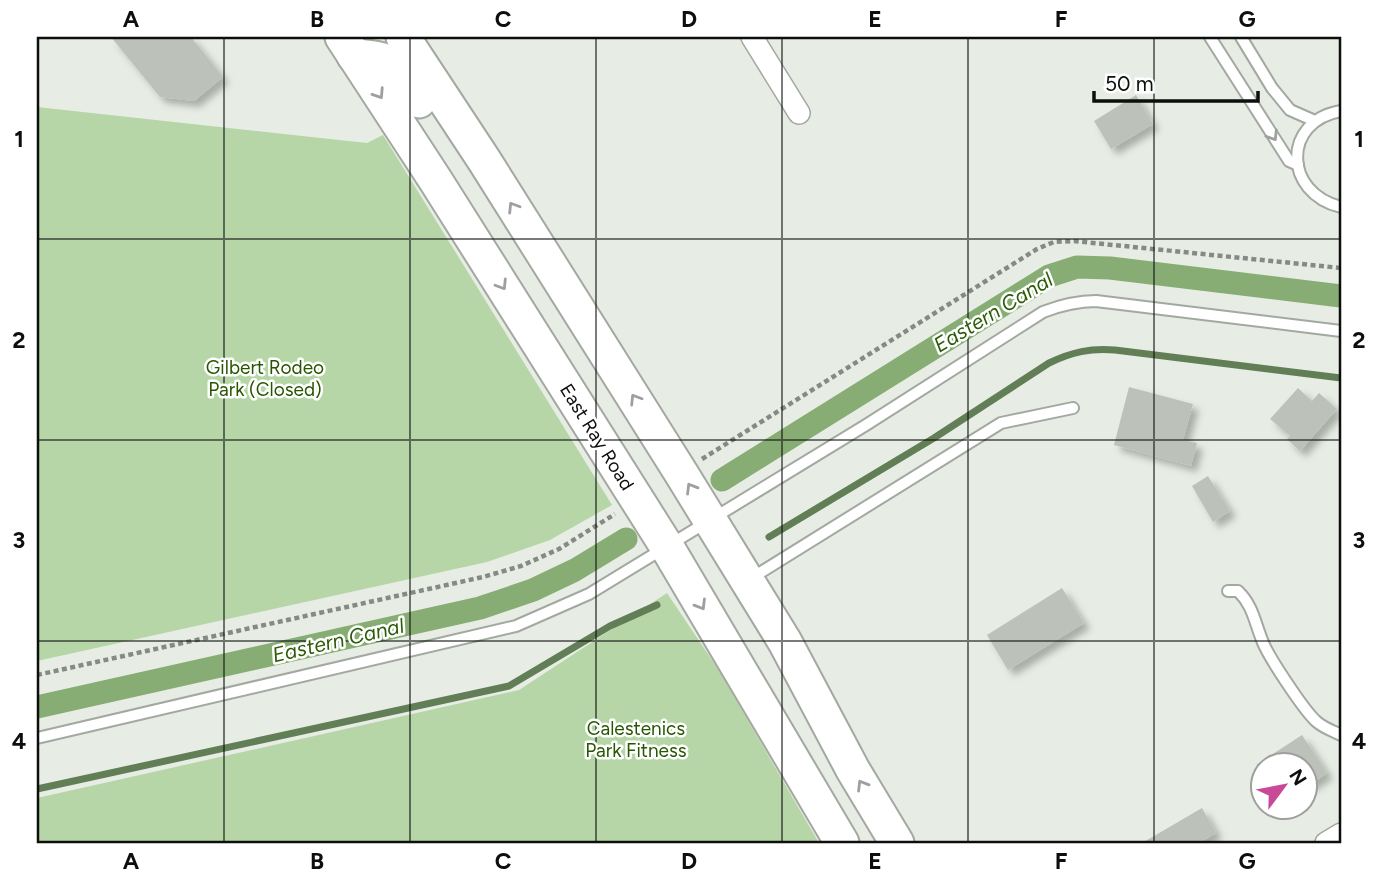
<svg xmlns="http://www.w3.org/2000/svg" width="1378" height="880" font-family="Figtree,sans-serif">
  <defs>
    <filter id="shadow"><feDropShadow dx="6" dy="6" stdDeviation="3.5" flood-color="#0004"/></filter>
  </defs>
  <rect width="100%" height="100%" fill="#e7ede4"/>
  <g fill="#b6d6a7">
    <path d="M37,107l330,36 16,-8 229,370 -62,35 -63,22 -450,99z"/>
    <path d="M667,593l51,76 101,174h-782v-45l482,-108z"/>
  </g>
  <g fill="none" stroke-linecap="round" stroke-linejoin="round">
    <g stroke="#627e56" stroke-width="7">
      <path d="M769,537l165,-99 115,-75c23,-11 41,-15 66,-13l226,28"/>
      <path d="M37,789l472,-103 101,-60 47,-21"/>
    </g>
    <g stroke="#87ad75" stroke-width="23">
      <path d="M722,480l327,-204 28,-9 33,1 231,28"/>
      <path d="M37,707l443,-99 53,-18 42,-20 51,-31"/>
    </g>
  </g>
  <g fill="#bcc2ba" filter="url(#shadow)">
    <path d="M111,37h80l32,40 -29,24 -34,-4z"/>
    <path d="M1136,95l17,29 -42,25 -17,-28z"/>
    <path d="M1129,387l64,17 -10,36 14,3 -6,23 -77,-21z"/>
    <path d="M1298,388l14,13 7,-8 18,16 -37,42 -13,-12 3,-3 -20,-17z"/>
    <path d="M1208,476l22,35 -17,11 -21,-36z"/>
    <path d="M1062,588l22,35 -76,47 -21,-35z"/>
    <path d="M1302,735l25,38 -22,15v-23h-49z"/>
    <path d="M1202,808l14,25 -17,10h-57z"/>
  </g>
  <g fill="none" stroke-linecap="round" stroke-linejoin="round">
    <g stroke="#a3a8a0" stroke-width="14">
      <g id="lane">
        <path d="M1210,37l79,124 9,4"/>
        <path d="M1241,37l31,51 18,22 25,11"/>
        <path d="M1341,111c-59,10 -58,82 0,96"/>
        <path d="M750,579l251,-156 72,-15"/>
        <path d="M1228,591h10c15,15 16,29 24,49 5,15 43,72 55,82 7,6 16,9 24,13"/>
        <path d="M37,738l479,-112 73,-32 277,-169 177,-113c18,-7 34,-11 53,-11l245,30"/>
      </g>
    </g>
    <g stroke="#a3a8a0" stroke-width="24">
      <g id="street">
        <path d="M752,37l47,76"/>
        <path d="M1326,843l15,-9"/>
      </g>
    </g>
    <g stroke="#a3a8a0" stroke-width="37">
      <g id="primary">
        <path d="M342,37l94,144 231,366 175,296"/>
        <path d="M403,37l81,123 197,313 104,169 68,128 44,73"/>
        <path d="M354,56c43,2 44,11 65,45"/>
      </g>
    </g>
    <g stroke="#868a84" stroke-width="4.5" stroke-dasharray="5 3.5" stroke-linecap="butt">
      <path d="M702,459l335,-210 17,-7 20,-1 267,27"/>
      <path d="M37,675l446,-98 38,-11 38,-17 56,-35"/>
    </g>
    <use href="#lane" stroke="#fff" stroke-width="10"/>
    <use href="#street" stroke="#fff" stroke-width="21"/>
    <use href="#primary" stroke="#fff" stroke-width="33"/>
  </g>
  <defs><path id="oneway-chevron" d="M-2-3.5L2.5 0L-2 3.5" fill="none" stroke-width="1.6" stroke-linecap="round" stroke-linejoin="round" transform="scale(1.75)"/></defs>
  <g stroke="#9e9f9e">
    <use href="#oneway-chevron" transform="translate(379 94) rotate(57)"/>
    <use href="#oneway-chevron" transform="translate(1273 136) rotate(58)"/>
    <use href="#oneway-chevron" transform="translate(513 207) rotate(-122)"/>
    <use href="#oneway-chevron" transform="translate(502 285) rotate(58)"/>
    <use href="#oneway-chevron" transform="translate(635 399) rotate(-122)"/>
    <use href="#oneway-chevron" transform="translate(691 488) rotate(-121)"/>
    <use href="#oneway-chevron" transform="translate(701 605) rotate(59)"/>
    <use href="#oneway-chevron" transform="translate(862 785) rotate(-121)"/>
  </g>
  <path fill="none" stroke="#0d0f0c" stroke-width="2" stroke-opacity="0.55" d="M224,37v806M410,37v806M596,37v806M782,37v806M968,37v806M1154,37v806M37,239h1304M37,440h1304M37,641h1304"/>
  <g text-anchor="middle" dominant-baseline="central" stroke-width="5" stroke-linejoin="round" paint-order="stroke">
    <g font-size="19" fill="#275600" stroke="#fff">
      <text x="265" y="367">Gilbert Rodeo<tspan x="265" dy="22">Park (Closed)</tspan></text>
      <text x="636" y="728">Calestenics<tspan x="636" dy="22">Park Fitness</tspan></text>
    </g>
    <g font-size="19" fill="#0d0f0c" stroke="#fff">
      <text transform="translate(597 437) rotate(58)">East Ray Road</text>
    </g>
    <g font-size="21" font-style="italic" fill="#2d5c08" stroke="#fff">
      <text transform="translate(993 312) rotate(-31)">Eastern Canal</text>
      <text transform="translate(338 640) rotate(-13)">Eastern Canal</text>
    </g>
  </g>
  <rect width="1378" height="880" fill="none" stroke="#ffffff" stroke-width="77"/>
  <g transform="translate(1284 786) rotate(58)"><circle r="33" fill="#ffffff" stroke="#9e9f9e" stroke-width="2"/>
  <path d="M0-5L12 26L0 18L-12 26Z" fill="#c74997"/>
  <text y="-10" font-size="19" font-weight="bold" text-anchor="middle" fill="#0d0f0c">N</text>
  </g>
  <path d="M1094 91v10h164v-10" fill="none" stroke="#0d0f0c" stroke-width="3.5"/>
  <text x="1105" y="91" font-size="21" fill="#0d0f0c" stroke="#ffffff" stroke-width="5" paint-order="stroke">50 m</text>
  <rect x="38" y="38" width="1302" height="804" fill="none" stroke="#0d0f0c" stroke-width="2.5"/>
  <g font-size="23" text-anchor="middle" font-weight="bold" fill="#0d0f0c">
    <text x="131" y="27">A</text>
    <text x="317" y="27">B</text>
    <text x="503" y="27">C</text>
    <text x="689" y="27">D</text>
    <text x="875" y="27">E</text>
    <text x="1061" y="27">F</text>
    <text x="1247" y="27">G</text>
    <text x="19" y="147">1</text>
    <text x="1359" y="147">1</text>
    <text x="19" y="348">2</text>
    <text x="1359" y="348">2</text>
    <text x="19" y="548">3</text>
    <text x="1359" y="548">3</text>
    <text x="19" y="749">4</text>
    <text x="1359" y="749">4</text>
    <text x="131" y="869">A</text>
    <text x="317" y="869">B</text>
    <text x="503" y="869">C</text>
    <text x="689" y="869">D</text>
    <text x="875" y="869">E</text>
    <text x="1061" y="869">F</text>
    <text x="1247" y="869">G</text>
  </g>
</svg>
